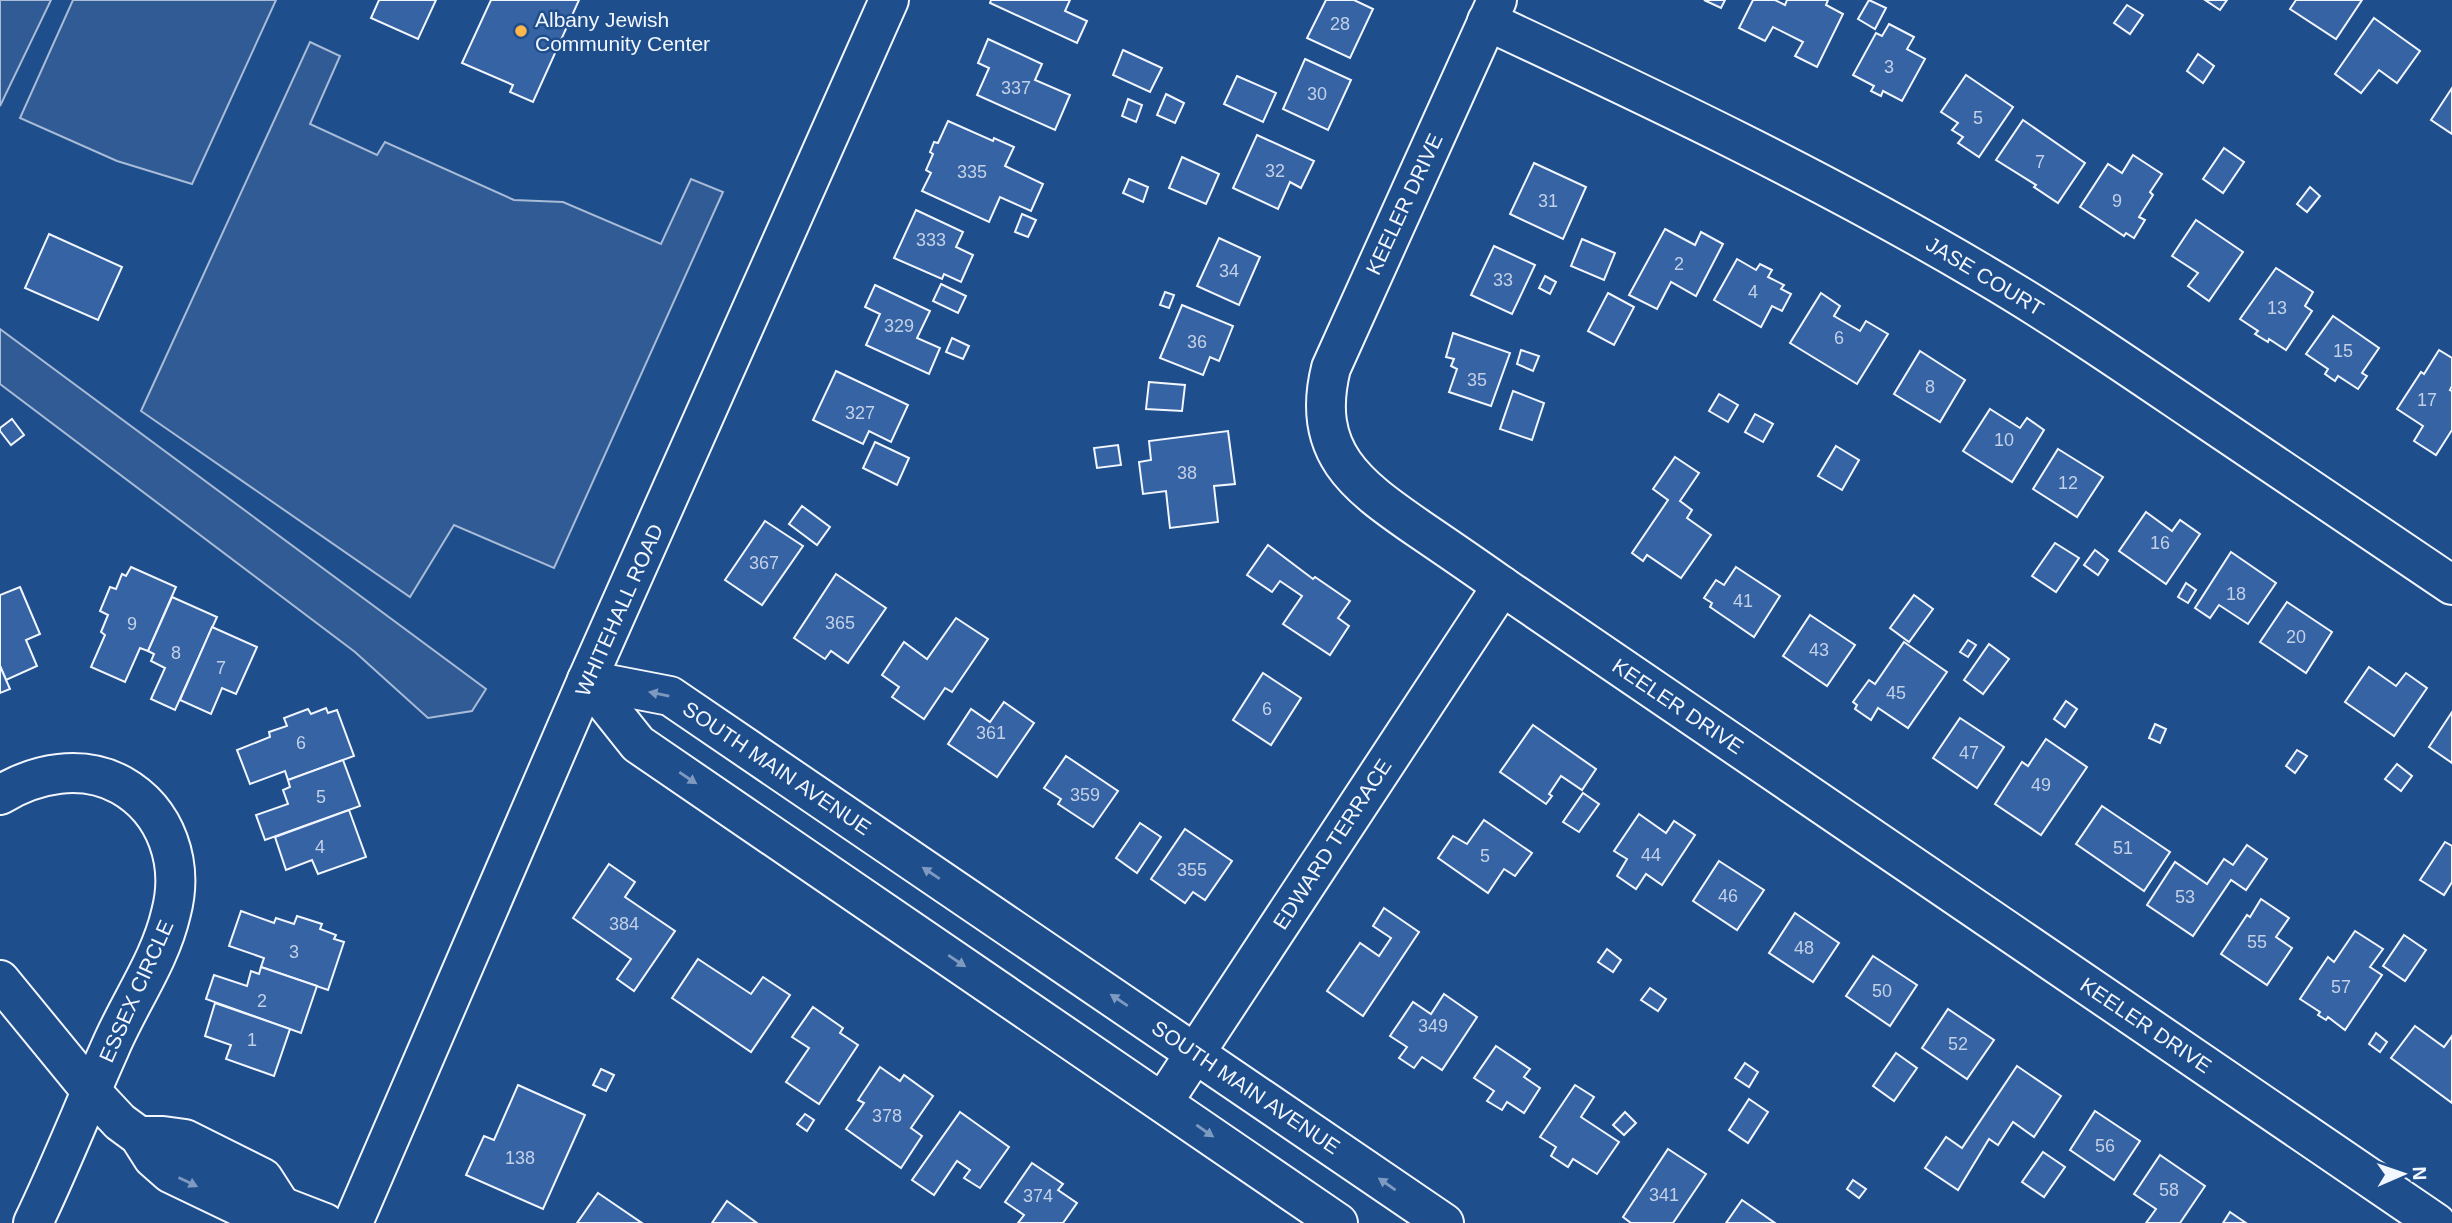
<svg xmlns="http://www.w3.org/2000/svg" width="2452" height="1223" font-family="Helvetica,sans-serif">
  <rect width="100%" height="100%" fill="#1f4e8c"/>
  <g fill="#305b95" stroke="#a8bbd7" stroke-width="2">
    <path d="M0,0h51l-51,106z"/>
    <path d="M73,0h203l-84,184 -75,-23 -97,-43z"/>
    <path d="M310,42l30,14 -30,68 67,31 8,-13 129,58 49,2 98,42 30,-65 32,13 -169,376 -100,-43 -44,72 -269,-186z"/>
    <path d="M0,329l486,360 -14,22 -44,7 -73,-66 -355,-268z"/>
  </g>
  <g fill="#3563a3" stroke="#f2f6ff" stroke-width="2">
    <path d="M379,0h57l-18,39 -47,-21z"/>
    <path d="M491,0h88l-46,102 -23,-10 3,-7 -51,-22z"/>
    <path d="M991,0h79l-5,11 22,10 -10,22 -87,-40z"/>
    <path d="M1326,0h28l19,9 -23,49 -43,-20z"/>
    <path d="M1704,0h21l-4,8z"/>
    <path d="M1753,0h22l10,5 2,-5h41l-2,5 17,9 -26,53 -22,-11 8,-14 -30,-15 -8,14 -26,-13z"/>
    <path d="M1869,0l17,8 -11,21 -17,-10z"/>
    <path d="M2205,0h22l-7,10z"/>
    <path d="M2296,0h66l-26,39 -46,-30z"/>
    <path d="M2127,5l16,10 -13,19 -16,-11z"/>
    <path d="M2374,18l46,33 -23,32 -18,-13 -18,23 -26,-19z"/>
    <path d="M1889,24l25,13 -7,12 18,10 -23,42 -19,-10 -2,5 -10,-5 3,-5 -21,-11 23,-42 6,3z"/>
    <path d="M988,39l54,25 -7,16 35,15 -15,35 -78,-35 12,-27 -11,-5z"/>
    <path d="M1123,50l39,18 -12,24 -37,-17z"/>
    <path d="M2198,54l16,12 -11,17 -16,-12z"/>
    <path d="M1305,59l46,21 -23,50 -45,-21z"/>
    <path d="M1966,75l47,32 -34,50 -21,-14 5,-6 -11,-7 6,-7 -17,-11z"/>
    <path d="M1237,76l39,17 -13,29 -39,-18z"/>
    <path d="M2452,88v46l-21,-14z"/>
    <path d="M1166,94l18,9 -9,20 -18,-8z"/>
    <path d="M1128,99l14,6 -6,17 -14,-6z"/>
    <path d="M2023,120l62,43 -27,40 -24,-16 2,-2 -40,-25z"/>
    <path d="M948,121l45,20 1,-3 20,9 -9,19 38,18 -12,27 -31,-14 -11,25 -67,-31 9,-18 -5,-3 7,-16 -3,-2 4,-10 4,1z"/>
    <path d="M1257,135l57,26 -13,27 -11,-6 -12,27 -45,-21z"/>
    <path d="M2224,148l20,14 -21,31 -20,-14z"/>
    <path d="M2133,155l29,19 -12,18 3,3 -14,22 6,3 -11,18 -8,-5 -2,3 -44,-29 28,-43 14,9z"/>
    <path d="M1182,157l37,17 -13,30 -37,-16z"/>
    <path d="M1534,163l52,24 -23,52 -53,-25z"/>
    <path d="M1129,179l19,8 -5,15 -20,-9z"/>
    <path d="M2310,187l10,9 -13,16 -10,-8z"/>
    <path d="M916,210l47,22 -7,15 17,8 -12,27 -17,-8 -2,5 -48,-21z"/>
    <path d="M1022,214l14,6 -8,17 -13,-5z"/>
    <path d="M2196,220l47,32 -34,49 -21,-15 10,-13 -26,-17z"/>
    <path d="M1665,229l30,16 6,-13 22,12 -27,52 -25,-14 -14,27 -28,-14z"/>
    <path d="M49,234l73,33 -24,53 -73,-32z"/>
    <path d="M1219,238l41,19 -21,48 -42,-19z"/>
    <path d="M1582,239l33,14 -11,27 -33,-14z"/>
    <path d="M1494,246l41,19 -23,49 -41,-19z"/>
    <path d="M1737,259l19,11 4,-6 12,6 -4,7 16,8 -3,4 10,5 -9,17 -10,-5 -11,21 -47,-27z"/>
    <path d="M2276,268l37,24 -8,14 7,5 -26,39 -17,-11 -1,3 -13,-8 3,-3 -18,-12z"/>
    <path d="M1545,276l11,6 -6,12 -11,-6z"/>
    <path d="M941,284l25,12 -8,17 -25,-12z"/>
    <path d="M875,285l55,26 -13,27 23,10 -11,26 -63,-29 14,-31 -15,-7z"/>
    <path d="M1165,292l9,3 -5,13 -9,-3z"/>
    <path d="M1608,293l26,14 -20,38 -26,-14z"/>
    <path d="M1821,293l19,13 -6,10 26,15 6,-10 22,13 -31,50 -67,-41z"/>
    <path d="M1182,305l51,21 -14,35 -9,-4 -7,18 -43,-17z"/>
    <path d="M2333,316l46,32 -17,25 5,3 -9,13 -20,-13 -3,5 -10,-7 3,-5 -22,-15z"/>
    <path d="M1453,333l57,20 -19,53 -42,-14 8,-23 -6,-3 3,-7 -8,-2z"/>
    <path d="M952,338l17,8 -6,13 -17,-7z"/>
    <path d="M1521,350l18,6 -6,15 -16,-7z"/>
    <path d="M2439,350l13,8v28l-2,4 2,1v39l-16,25 -22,-14 9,-15 -26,-17 24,-37 3,2z"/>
    <path d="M1920,351l45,29 -25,42 -46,-28z"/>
    <path d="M836,371l72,34 -17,37 -22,-11 -6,13 -50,-24z"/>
    <path d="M1149,382l36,3 -3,26 -36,-2z"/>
    <path d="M1513,391l31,12 -12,37 -32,-11z"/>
    <path d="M1719,394l19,11 -10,17 -19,-11z"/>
    <path d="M1990,409l30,19 7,-10 17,12 -32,52 -49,-31z"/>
    <path d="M1755,414l18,10 -10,18 -18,-10z"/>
    <path d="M12,419l12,16 -13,10 -11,-14v-3z"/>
    <path d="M1228,431l7,53 -21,2 4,36 -48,6 -4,-37 -23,3 -4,-32 12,-2 -2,-19z"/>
    <path d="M875,442l34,16 -12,27 -34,-17z"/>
    <path d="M1118,445l3,20 -24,3 -3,-20z"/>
    <path d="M1836,446l23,14 -17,30 -24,-14z"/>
    <path d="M2058,449l45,28 -26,40 -44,-28z"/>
    <path d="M1675,457l24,16 -19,28 12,9 -5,8 24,17 -30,43 -34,-23 -4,6 -11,-8 36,-53 -15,-11z"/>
    <path d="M802,506l28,21 -13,18 -28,-21z"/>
    <path d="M2146,512l26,19 8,-11 20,14 -34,50 -47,-33z"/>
    <path d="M765,521l38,25 -41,59 -37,-25z"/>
    <path d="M2055,543l24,15 -23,34 -24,-16z"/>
    <path d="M1268,545l45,34 2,-2 35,24 -12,17 11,8 -19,29 -47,-31 19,-28 -22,-15 -8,11 -25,-17z"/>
    <path d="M2095,550l13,10 -10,15 -14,-10z"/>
    <path d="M2231,552l45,31 -28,41 -29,-19 -9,13 -15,-10z"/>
    <path d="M131,567l45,20 -28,64 -8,-3 -15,34 -34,-15 14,-32 -4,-3 7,-17 -8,-4 10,-24 6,2 6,-15 4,2z"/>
    <path d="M1736,567l44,29 -26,41 -44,-30 2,-4 -8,-5 12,-18 8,5z"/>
    <path d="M836,574l50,34 -38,55 -17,-12 -6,8 -31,-21z"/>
    <path d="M2186,583l10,7 -8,13 -10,-6z"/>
    <path d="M20,587l20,47 -14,6 11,26 -31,14 -6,-14v-71z"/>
    <path d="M1914,595l19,14 -24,33 -19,-14z"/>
    <path d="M172,597l45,20 -42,93 -24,-11 14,-31 -14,-7 3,-7 -6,-3z"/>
    <path d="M2287,602l45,30 -26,41 -46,-31z"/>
    <path d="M1810,615l45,30 -28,41 -44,-30z"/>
    <path d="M956,618l32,21 -36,53 -7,-4 -21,31 -32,-22 7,-10 -17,-12 22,-33 23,17z"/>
    <path d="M212,627l45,20 -21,47 -14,-6 -11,26 -31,-14z"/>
    <path d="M1968,640l8,5 -8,12 -8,-5z"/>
    <path d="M1904,642l43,30 -39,56 -30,-20 -7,12 -16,-11 2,-4 -4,-3 16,-22 6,4z"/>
    <path d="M1989,644l20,15 -26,35 -19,-14z"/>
    <path d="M0,666l10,23 -10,4z"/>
    <path d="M2369,667l27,19 10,-13 21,15 -33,48 -49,-34z"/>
    <path d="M1263,673l38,25 -30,47 -38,-25z"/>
    <path d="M2066,701l11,8 -12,18 -11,-8z"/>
    <path d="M1004,702l30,21 -37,54 -49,-33 23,-35 19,13z"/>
    <path d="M326,708l2,5 9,-3 17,46 -66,24 -3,-9 -35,13 -13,-34 33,-13 -1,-5 18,-6 -3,-8 24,-9 3,5z"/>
    <path d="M2452,712v51l-23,-16z"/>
    <path d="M1960,718l44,29 -27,41 -44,-30z"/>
    <path d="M2155,724l11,5 -6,14 -11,-5z"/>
    <path d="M1533,725l63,44 -14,21 -21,-14 -12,18 3,2 -6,8 -46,-32z"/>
    <path d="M2046,739l41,28 -46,68 -46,-31 27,-42 6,4z"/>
    <path d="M2297,750l10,6 -12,17 -9,-7z"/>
    <path d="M1066,756l52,35 -25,36 -35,-23 3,-5 -17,-11z"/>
    <path d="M343,760l17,46 -95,34 -9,-25 32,-11 -5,-14 7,-3 -2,-7z"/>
    <path d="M2397,764l15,12 -11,15 -16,-12z"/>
    <path d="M1583,793l16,11 -20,28 -16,-10z"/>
    <path d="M2102,806l68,46 -26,39 -68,-47z"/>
    <path d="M349,810l17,47 -48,17 -6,-14 -26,10 -11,-33z"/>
    <path d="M1639,814l27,19 8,-12 21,14 -33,50 -16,-11 -10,15 -19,-13 10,-17 -13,-8z"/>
    <path d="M1484,820l48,33 -17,23 -11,-7 -16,24 -50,-35 15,-22 14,8z"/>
    <path d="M1140,823l21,14 -24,36 -21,-15z"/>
    <path d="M1185,829l47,32 -27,39 -12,-8 -8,11 -34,-24z"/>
    <path d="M2445,842l7,4v36l-8,13 -24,-15z"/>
    <path d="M2247,845l20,14 -21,31 -15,-10 -38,56 -46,-31 28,-43 32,22 17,-25 9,6z"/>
    <path d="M1719,861l45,29 -27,40 -44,-29z"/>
    <path d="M609,864l26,18 -10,15 50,34 -41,60 -17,-12 14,-20 -58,-41z"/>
    <path d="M2261,899l28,19 -13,19 16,11 -25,37 -46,-31 26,-39 3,2z"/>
    <path d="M1384,908l35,24 -56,84 -36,-25 33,-48 19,13 12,-18 -18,-12z"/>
    <path d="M241,911l33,12 2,-5 18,6 3,-8 25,8 -2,5 16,6 -2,4 10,3 -16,48 -67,-23 3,-9 -35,-12z"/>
    <path d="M1795,913l44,30 -26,39 -44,-29z"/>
    <path d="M2355,931l28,18 -13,18 12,8 -37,55 -17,-13 -2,3 -8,-5 2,-3 -20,-13 28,-42 6,5z"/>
    <path d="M2404,935l22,15 -21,31 -22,-15z"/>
    <path d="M1607,949l14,11 -8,12 -15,-10z"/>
    <path d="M1873,956l44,29 -27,41 -44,-30z"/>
    <path d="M698,959l53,35 12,-17 27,18 -39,57 -79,-54z"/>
    <path d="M261,967l56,19 -16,47 -95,-34 8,-24 33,11 4,-15 8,3z"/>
    <path d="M1650,988l16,11 -8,12 -17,-11z"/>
    <path d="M1444,994l33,23 -35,53 -20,-13 -8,11 -15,-10 8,-11 -17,-11 23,-34 18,12z"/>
    <path d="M215,1003l75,26 -16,47 -48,-17 5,-14 -26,-9z"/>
    <path d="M813,1007l30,21 -3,5 18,12 -39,59 -33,-22 23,-34 -17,-11z"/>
    <path d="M1948,1009l46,31 -27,39 -45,-31z"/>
    <path d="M2415,1026l29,21 8,-11v67l-61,-45z"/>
    <path d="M2376,1033l11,9 -7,10 -11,-8z"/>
    <path d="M1496,1046l34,23 -6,8 16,11 -16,25 -17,-11 -5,8 -15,-9 7,-10 -20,-13z"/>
    <path d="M1896,1053l21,15 -23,33 -21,-15z"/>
    <path d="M1745,1063l13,9 -9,15 -14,-9z"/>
    <path d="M2017,1066l44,30 -27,41 -21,-15 -15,23 -9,-6 -31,51 -33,-22 21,-31 16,11z"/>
    <path d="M880,1067l20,14 4,-6 29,21 -22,32 11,8 -21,32 -55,-39 18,-26 -6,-3z"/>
    <path d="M601,1069l13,6 -8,16 -13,-6z"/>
    <path d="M518,1085l67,30 -42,94 -77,-34 18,-39 10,4z"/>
    <path d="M1575,1085l19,12 -13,20 38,25 -22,32 -24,-15 -5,8 -17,-11 5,-9 -16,-10z"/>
    <path d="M1749,1099l19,13 -20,31 -19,-13z"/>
    <path d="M2095,1111l45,30 -26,39 -44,-30z"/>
    <path d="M960,1112l49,35 -29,41 -16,-10 6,-8 -13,-9 -23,34 -22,-15z"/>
    <path d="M1625,1112l11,11 -12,12 -11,-10z"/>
    <path d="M805,1114l9,6 -7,11 -10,-7z"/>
    <path d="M1668,1149l38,25 -33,49h-42l-8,-6z"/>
    <path d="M2043,1152l22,15 -21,30 -22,-15z"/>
    <path d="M2160,1155l45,31 -25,37h-34l10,-14 -22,-15z"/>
    <path d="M1032,1163l31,21 -5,6 19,13 -14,20h-45l6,-8 -19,-13z"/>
    <path d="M1853,1180l13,9 -7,9 -12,-9z"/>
    <path d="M598,1193l44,30h-65z"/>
    <path d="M1742,1200l33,23h-49z"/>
    <path d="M727,1201l30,22h-45z"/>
    <path d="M2230,1212l16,11h-23z"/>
  </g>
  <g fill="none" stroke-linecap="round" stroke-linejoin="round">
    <g stroke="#f2f6ff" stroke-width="42">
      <g id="minor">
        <path d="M1497,0l-166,368c-21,84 25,117 87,160 28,19 56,38 84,58l934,637"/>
        <path d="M1487,21c169,79 336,158 496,253 75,44 146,93 217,141 84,57 168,114 252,170"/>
        <path d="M587,680l83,16 774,527"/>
        <path d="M587,680l51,64 700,479"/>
        <path d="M0,795c36,-22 82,-31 121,-10 46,26 63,79 50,128 -11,48 -42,90 -61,135 -26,58 -49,117 -77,175"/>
        <path d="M0,980l91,111 29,31 19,14 14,22 17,15 77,37 34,-4 -18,-28 -78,-39 -22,-3h-24"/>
        <path d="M1163,1102l339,-516"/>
        <path d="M281,1206l44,17"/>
        <path d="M353,1223l234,-543 302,-680"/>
      </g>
    </g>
    <use href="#minor" stroke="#1f4e8c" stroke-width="38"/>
  </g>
  <defs><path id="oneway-solid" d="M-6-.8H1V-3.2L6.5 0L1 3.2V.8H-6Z" transform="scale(1.75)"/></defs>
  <g fill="#7e9ac0">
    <use href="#oneway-solid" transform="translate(659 694) rotate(-168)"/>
    <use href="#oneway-solid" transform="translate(688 778) rotate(34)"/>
    <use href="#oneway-solid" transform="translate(931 873) rotate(-146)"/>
    <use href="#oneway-solid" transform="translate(957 961) rotate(34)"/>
    <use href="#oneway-solid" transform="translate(1119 1000) rotate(-146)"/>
    <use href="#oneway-solid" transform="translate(1205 1131) rotate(35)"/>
    <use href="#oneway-solid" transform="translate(188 1182) rotate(26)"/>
    <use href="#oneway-solid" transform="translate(1387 1184) rotate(-145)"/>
  </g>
  <circle fill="#ffb74d" stroke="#1f4e8c" stroke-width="2.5" cx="521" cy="31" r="7"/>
  <g text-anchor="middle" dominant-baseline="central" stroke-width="5" stroke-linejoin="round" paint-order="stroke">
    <g font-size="18" fill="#c3d1e8">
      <text x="1340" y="24">28</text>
      <text x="1889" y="67">3</text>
      <text x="1016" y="88">337</text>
      <text x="1317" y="94">30</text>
      <text x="1978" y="118">5</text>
      <text x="2040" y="162">7</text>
      <text x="1275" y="171">32</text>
      <text x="972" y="172">335</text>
      <text x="1548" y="201">31</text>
      <text x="2117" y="201">9</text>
      <text x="931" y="240">333</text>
      <text x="1679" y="264">2</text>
      <text x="1229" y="271">34</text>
      <text x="1503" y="280">33</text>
      <text x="1753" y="292">4</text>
      <text x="2277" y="308">13</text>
      <text x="899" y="326">329</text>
      <text x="1839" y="338">6</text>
      <text x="1197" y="342">36</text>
      <text x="2343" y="351">15</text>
      <text x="1477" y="380">35</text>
      <text x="1930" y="387">8</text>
      <text x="2427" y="400">17</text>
      <text x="860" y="413">327</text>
      <text x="2004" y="440">10</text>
      <text x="1187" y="473">38</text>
      <text x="2068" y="483">12</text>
      <text x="2160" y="543">16</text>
      <text x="764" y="563">367</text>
      <text x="2236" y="594">18</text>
      <text x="1743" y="601">41</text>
      <text x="840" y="623">365</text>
      <text x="132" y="624">9</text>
      <text x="2296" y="637">20</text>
      <text x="1819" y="650">43</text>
      <text x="176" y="653">8</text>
      <text x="221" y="668">7</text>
      <text x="1896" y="693">45</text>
      <text x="1267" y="709">6</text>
      <text x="991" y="733">361</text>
      <text x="301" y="743">6</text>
      <text x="1969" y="753">47</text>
      <text x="2041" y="785">49</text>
      <text x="1085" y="795">359</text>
      <text x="321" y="797">5</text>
      <text x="320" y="847">4</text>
      <text x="2123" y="848">51</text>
      <text x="1651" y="855">44</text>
      <text x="1485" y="856">5</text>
      <text x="1192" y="870">355</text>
      <text x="1728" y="896">46</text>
      <text x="2185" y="897">53</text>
      <text x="624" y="924">384</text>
      <text x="2257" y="942">55</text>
      <text x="1804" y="948">48</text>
      <text x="294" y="952">3</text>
      <text x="2341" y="987">57</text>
      <text x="1882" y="991">50</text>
      <text x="262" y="1001">2</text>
      <text x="1433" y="1026">349</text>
      <text x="252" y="1040">1</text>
      <text x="1958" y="1044">52</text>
      <text x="887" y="1116">378</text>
      <text x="2105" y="1146">56</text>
      <text x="520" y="1158">138</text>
      <text x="2169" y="1190">58</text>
      <text x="1664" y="1195">341</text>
      <text x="1038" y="1196">374</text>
    </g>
    <g font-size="21" fill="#f2f6ff" stroke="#1f4e8c" text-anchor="start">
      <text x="535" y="19">Albany Jewish<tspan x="535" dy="24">Community Center</tspan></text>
    </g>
    <g font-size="21" fill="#f2f6ff" stroke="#1f4e8c">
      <text transform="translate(1404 204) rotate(-65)">KEELER DRIVE</text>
      <text transform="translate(1985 276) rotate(31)">JASE COURT</text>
      <text transform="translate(619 610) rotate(-66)">WHITEHALL ROAD</text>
      <text transform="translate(1678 706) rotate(34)">KEELER DRIVE</text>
      <text transform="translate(777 768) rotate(34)">SOUTH MAIN AVENUE</text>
      <text transform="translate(1332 844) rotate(-57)">EDWARD TERRACE</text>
      <text transform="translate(136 991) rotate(-66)">ESSEX CIRCLE</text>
      <text transform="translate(2146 1025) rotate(34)">KEELER DRIVE</text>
      <text transform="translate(1246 1087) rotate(34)">SOUTH MAIN AVENUE</text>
    </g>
  </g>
  <g transform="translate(2403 1174) rotate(88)" stroke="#1f4e8c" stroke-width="5" paint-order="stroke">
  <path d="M0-5L12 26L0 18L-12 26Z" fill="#f2f6ff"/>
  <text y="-10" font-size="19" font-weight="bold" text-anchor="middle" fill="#f2f6ff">N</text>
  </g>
</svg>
